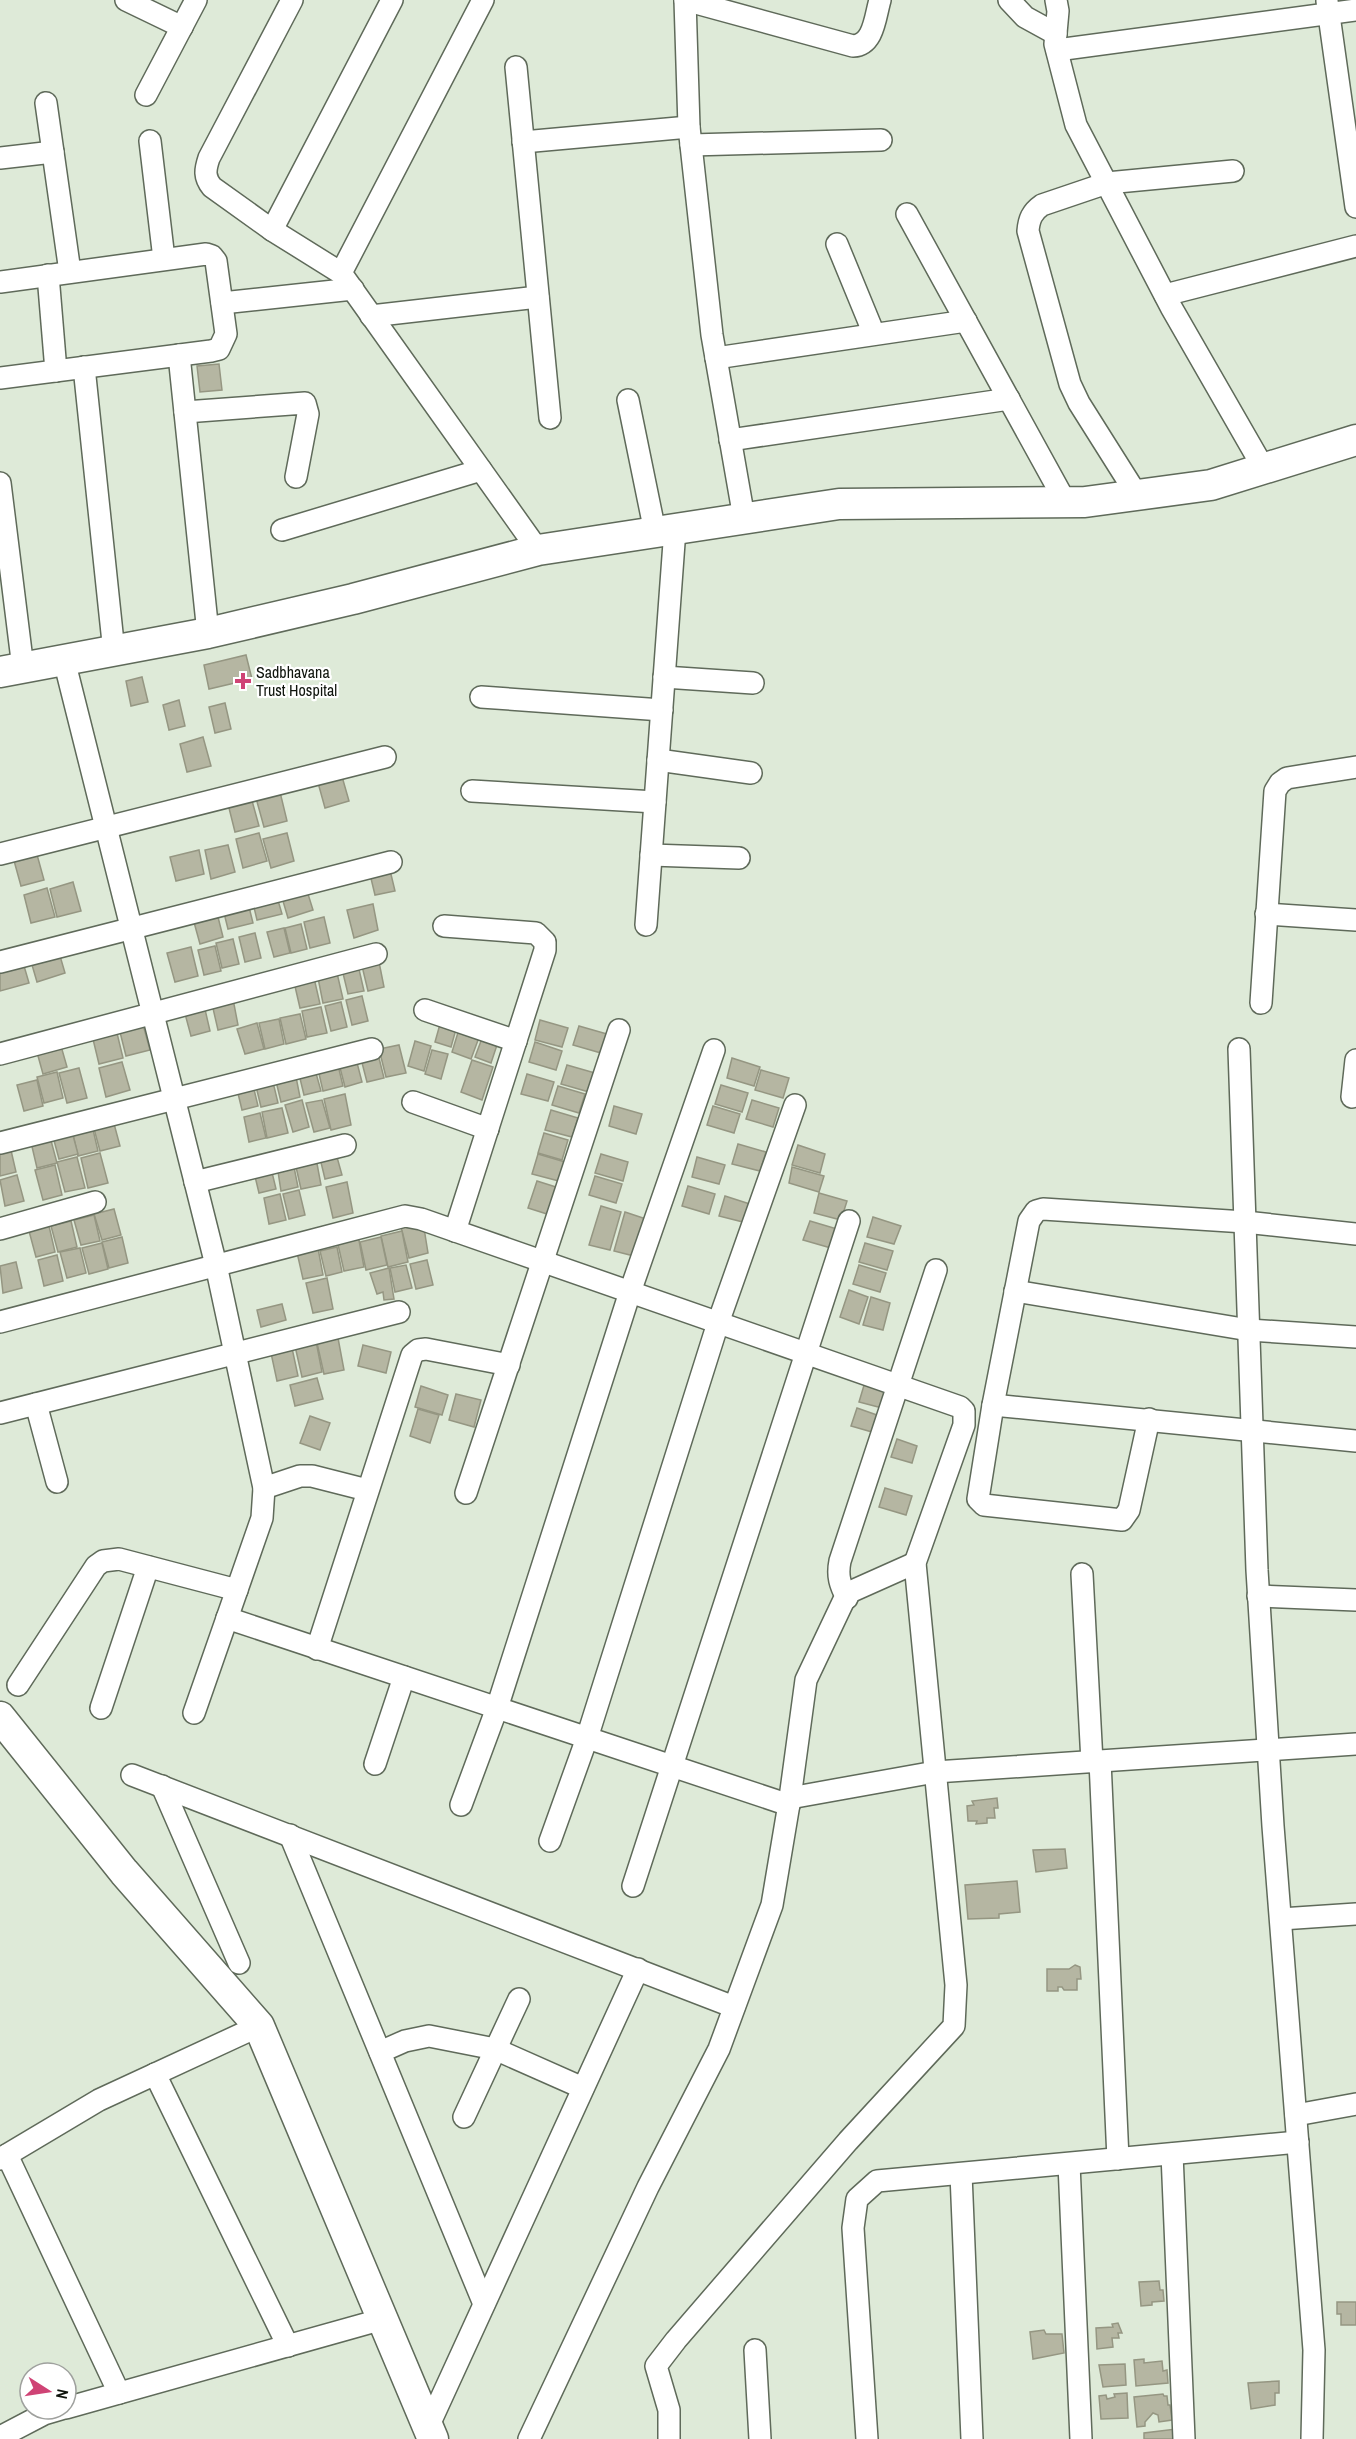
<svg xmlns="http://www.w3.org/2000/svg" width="1356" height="2439" font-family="'Archivo Narrow',sans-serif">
  <rect width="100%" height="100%" fill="#deead8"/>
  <g fill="#b5b6a2" stroke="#959682" stroke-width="1.5">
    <path d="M219,364l3,26 -22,2 -3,-26z"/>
    <path d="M246,655l6,24 -43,10 -5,-24z"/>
    <path d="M142,677l6,25 -17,4 -5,-25z"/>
    <path d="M179,700l6,26 -16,4 -6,-25z"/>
    <path d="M225,703l6,26 -16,4 -6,-26z"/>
    <path d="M203,737l8,29 -24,6 -7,-28z"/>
    <path d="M341,773l8,28 -24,7 -8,-29z"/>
    <path d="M280,792l7,29 -23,6 -8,-29z"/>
    <path d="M251,797l8,29 -24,6 -7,-28z"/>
    <path d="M259,833l8,28 -24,7 -7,-29z"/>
    <path d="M287,833l7,28 -23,7 -8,-29z"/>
    <path d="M228,845l7,27 -24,7 -6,-29z"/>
    <path d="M199,850l5,24 -28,7 -6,-24z"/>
    <path d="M36,851l8,29 -23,6 -8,-29z"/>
    <path d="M389,866l6,25 -20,4 -6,-25z"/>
    <path d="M73,882l8,29 -24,6 -7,-28z"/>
    <path d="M47,888l8,29 -24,6 -7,-28z"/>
    <path d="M308,894l5,16 -25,8 -5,-17z"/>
    <path d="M277,897l5,17 -25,6 -4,-17z"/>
    <path d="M248,903l5,20 -25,6 -5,-20z"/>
    <path d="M373,904l5,26 -24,8 -7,-28z"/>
    <path d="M216,909l7,28 -23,7 -8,-29z"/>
    <path d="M324,917l6,26 -20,5 -6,-26z"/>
    <path d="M301,924l6,25 -16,4 -6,-25z"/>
    <path d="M284,928l6,25 -16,4 -7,-25z"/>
    <path d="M255,933l6,25 -16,4 -6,-25z"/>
    <path d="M233,939l6,25 -17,4 -6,-25z"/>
    <path d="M215,946l6,25 -17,4 -6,-25z"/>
    <path d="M191,947l7,29 -23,6 -8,-29z"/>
    <path d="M58,949l7,24 -28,9 -7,-24z"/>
    <path d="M22,959l7,24 -29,8v-25z"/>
    <path d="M379,962l5,25 -16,4 -6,-25z"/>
    <path d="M358,965l6,26 -16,3 -6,-25z"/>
    <path d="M337,973l6,26 -20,4 -5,-25z"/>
    <path d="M314,978l6,26 -20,4 -6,-26z"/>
    <path d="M362,996l6,25 -16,4 -6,-25z"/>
    <path d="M233,999l5,26 -20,5 -6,-26z"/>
    <path d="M341,1002l6,25 -16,4 -6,-25z"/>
    <path d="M204,1005l6,26 -19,5 -7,-26z"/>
    <path d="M321,1007l6,26 -20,4 -5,-26z"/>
    <path d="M300,1014l6,25 -20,5 -6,-26z"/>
    <path d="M442,1017l16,5 -7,25 -16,-5z"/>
    <path d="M279,1019l5,25 -19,5 -6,-26z"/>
    <path d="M540,1020l28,8 -6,19 -27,-7z"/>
    <path d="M142,1021l8,29 -24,6 -7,-28z"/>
    <path d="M257,1023l7,26 -19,5 -8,-25z"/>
    <path d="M460,1026l21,6 -10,27 -19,-7z"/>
    <path d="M579,1026l28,8 -6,19 -28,-8z"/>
    <path d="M116,1029l7,29 -24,6 -7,-29z"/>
    <path d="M484,1033l15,6 -8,24 -16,-6z"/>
    <path d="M59,1039l8,28 -24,7 -8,-29z"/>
    <path d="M415,1041l16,5 -7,25 -16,-5z"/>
    <path d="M535,1042l27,9 -6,19 -27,-8z"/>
    <path d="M399,1045l7,28 -20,4 -7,-28z"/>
    <path d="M377,1050l7,28 -17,4 -7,-27z"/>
    <path d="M432,1050l16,4 -7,25 -16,-5z"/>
    <path d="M355,1055l7,27 -17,5 -7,-27z"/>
    <path d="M732,1058l28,9 -6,19 -27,-8z"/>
    <path d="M472,1060l21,7 -11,33 -21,-8z"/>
    <path d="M337,1061l6,25 -20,5 -6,-26z"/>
    <path d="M122,1062l8,28 -24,7 -7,-29z"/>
    <path d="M567,1065l28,8 -6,19 -28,-8z"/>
    <path d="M314,1066l7,25 -17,4 -6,-25z"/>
    <path d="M79,1068l8,30 -20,5 -8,-30z"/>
    <path d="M761,1070l28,8 -6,20 -28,-8z"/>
    <path d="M57,1072l6,26 -19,5 -7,-26z"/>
    <path d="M295,1072l5,25 -19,5 -6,-25z"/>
    <path d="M527,1074l27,8 -6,19 -27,-7z"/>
    <path d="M272,1078l6,25 -17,4 -6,-25z"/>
    <path d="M37,1080l6,26 -19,5 -7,-26z"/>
    <path d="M252,1081l6,25 -16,4 -6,-25z"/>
    <path d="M721,1085l27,8 -6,19 -27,-8z"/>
    <path d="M558,1086l27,8 -6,19 -27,-8z"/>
    <path d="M345,1094l6,31 -20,5 -7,-31z"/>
    <path d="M302,1100l7,27 -16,5 -8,-27z"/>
    <path d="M322,1100l8,28 -16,4 -8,-29z"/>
    <path d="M752,1100l27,8 -6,19 -27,-8z"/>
    <path d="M614,1106l28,8 -6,20 -27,-8z"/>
    <path d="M713,1106l27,8 -6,19 -27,-8z"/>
    <path d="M282,1108l6,25 -21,5 -5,-26z"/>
    <path d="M551,1110l27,8 -6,19 -27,-7z"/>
    <path d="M260,1113l6,25 -17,4 -5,-25z"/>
    <path d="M113,1120l7,26 -20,5 -7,-26z"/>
    <path d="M91,1121l7,30 -20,5 -7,-30z"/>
    <path d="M71,1128l7,26 -19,5 -7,-26z"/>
    <path d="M49,1133l8,30 -20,5 -7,-30z"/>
    <path d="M544,1133l24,7 -6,20 -24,-7z"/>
    <path d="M738,1144l28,8 -6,19 -28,-7z"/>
    <path d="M798,1145l27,9 -5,19 -28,-8z"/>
    <path d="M10,1146l6,26 -16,4v-28z"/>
    <path d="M335,1150l7,25 -17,4 -6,-25z"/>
    <path d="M100,1153l8,30 -20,5 -7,-30z"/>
    <path d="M315,1153l6,32 -20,4 -7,-31z"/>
    <path d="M538,1154l27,8 -6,19 -27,-7z"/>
    <path d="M601,1154l27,8 -5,19 -28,-8z"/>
    <path d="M77,1157l8,31 -20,4 -8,-30z"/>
    <path d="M697,1157l28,8 -6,19 -27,-7z"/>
    <path d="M293,1162l5,25 -17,4 -4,-26z"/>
    <path d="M270,1164l6,25 -17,4 -6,-25z"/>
    <path d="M55,1165l7,30 -19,5 -8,-30z"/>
    <path d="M792,1167l32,9 -5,16 -30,-9z"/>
    <path d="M17,1175l7,26 -19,5 -5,-26z"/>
    <path d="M595,1176l27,8 -6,19 -27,-8z"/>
    <path d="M537,1181l19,6 -9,27 -19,-6z"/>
    <path d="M347,1182l6,31 -20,5 -7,-31z"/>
    <path d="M688,1186l27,8 -6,20 -27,-8z"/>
    <path d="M299,1190l6,25 -16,4 -6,-25z"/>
    <path d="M819,1193l28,8 -6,19 -27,-7z"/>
    <path d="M280,1194l6,26 -17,4 -5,-26z"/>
    <path d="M725,1196l28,9 -6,18 -28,-7z"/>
    <path d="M601,1206l20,6 -11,38 -21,-5z"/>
    <path d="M114,1209l7,26 -19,5 -8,-26z"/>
    <path d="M625,1212l21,7 -12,37 -20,-5z"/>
    <path d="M94,1215l6,26 -19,4 -7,-25z"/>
    <path d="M873,1217l28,9 -7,18 -27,-7z"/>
    <path d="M71,1221l6,26 -19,5 -7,-26z"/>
    <path d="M810,1221l27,8 -6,19 -28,-8z"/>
    <path d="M423,1222l5,31 -19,5 -8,-31z"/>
    <path d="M49,1226l6,26 -19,5 -7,-26z"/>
    <path d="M402,1231l6,31 -20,5 -7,-31z"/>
    <path d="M358,1235l6,32 -20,4 -7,-31z"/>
    <path d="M122,1237l6,26 -19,5 -7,-26z"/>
    <path d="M381,1237l6,28 -21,5 -6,-28z"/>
    <path d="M102,1243l6,26 -19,5 -7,-26z"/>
    <path d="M317,1243l6,32 -20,4 -7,-31z"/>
    <path d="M865,1243l28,8 -6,19 -28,-8z"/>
    <path d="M337,1247l5,25 -16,4 -6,-25z"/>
    <path d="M80,1248l6,25 -19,5 -7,-26z"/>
    <path d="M57,1255l6,26 -19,5 -6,-26z"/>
    <path d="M427,1260l6,25 -17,4 -6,-25z"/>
    <path d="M16,1262l6,26 -19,5 -3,-27z"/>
    <path d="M406,1265l6,23 -17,4 -5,-24z"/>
    <path d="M859,1265l27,8 -6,19 -27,-8z"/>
    <path d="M389,1268l5,31 -10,1 -1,-8 -6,2 -7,-21z"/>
    <path d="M327,1278l6,31 -20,4 -7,-30z"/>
    <path d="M849,1290l19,7 -9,27 -19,-7z"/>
    <path d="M871,1297l19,6 -7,27 -20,-5z"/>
    <path d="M282,1304l4,16 -25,7 -4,-17z"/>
    <path d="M338,1338l6,32 -20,4 -7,-31z"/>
    <path d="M316,1341l6,31 -20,5 -7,-31z"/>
    <path d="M363,1345l28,7 -5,21 -28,-7z"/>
    <path d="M292,1348l6,28 -21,5 -6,-28z"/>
    <path d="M317,1378l6,21 -28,7 -5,-21z"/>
    <path d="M865,1382l27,8 -6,19 -27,-7z"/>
    <path d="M421,1386l27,9 -6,20 -27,-8z"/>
    <path d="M456,1394l25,6 -7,27 -25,-7z"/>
    <path d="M857,1408l20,7 -5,17 -21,-6z"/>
    <path d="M418,1409l21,6 -9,28 -20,-7z"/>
    <path d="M310,1416l20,7 -10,27 -20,-7z"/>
    <path d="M897,1439l20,7 -5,17 -21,-6z"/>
    <path d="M885,1488l27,8 -6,19 -27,-8z"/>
    <path d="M997,1798l1,10h-4l1,10h-8v5l-11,1 1,-3h-9l-1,-15 7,-1 -2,-4z"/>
    <path d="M1065,1849l2,19 -31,4 -3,-22z"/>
    <path d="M1017,1881l3,31 -21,2v4l-31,1 -3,-34z"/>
    <path d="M1075,1965l5,2 1,12h-4v11h-13l-2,-3h-4v4h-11v-22h22z"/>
    <path d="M1159,2281l1,9h3l1,11 -12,1v3l-11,1 -2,-24z"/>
    <path d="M1337,2302h19v23h-15v-11h-4z"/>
    <path d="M1118,2323l4,10h-4l1,5h-7l1,9 -16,2 -1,-21 17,-1 -1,-3z"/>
    <path d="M1044,2330l2,4h16l2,19 -31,6 -3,-27z"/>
    <path d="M1144,2359v4l18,-2 1,10 4,-1 1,13 -32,3 -2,-26z"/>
    <path d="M1125,2364l1,21 -23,2 -4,-22z"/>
    <path d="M1279,2381v12h-4v12l-24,4 -3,-26z"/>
    <path d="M1127,2393l1,25 -27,1 -2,-23 7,-1 1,4 8,-2 -1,-3z"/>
    <path d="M1163,2394l1,2h3l1,9h2l2,15 -13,2 -1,-7 -5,-2 -8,9v4l-8,1 -3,-30z"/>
    <path d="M1176,2429l1,10h-33v-6z"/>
  </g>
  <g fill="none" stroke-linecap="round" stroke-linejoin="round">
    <g stroke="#5f6a5a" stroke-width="24">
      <g id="street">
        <path d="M126,0l56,27"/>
        <path d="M292,0l-83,158c-4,12 -5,19 3,29l60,43 69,43"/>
        <path d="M483,0l-142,273 197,277"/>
        <path d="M685,0l4,127 23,208 32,183"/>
        <path d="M685,0l168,46c21,-1 22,-29 27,-46"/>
        <path d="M1009,0l16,17 31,17"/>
        <path d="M1056,0l2,11 -3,33 21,81 95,182 93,162"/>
        <path d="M1327,1l29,206"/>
        <path d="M1057,50l299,-40"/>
        <path d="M516,67l34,351"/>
        <path d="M146,95l50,-95"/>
        <path d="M46,103l24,169"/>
        <path d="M150,141l14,118"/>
        <path d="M523,142l166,-15"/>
        <path d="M691,145l190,-5"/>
        <path d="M0,158l53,-6"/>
        <path d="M907,214l159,289"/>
        <path d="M272,230l120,-230"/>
        <path d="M837,244l37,90"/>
        <path d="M48,275l8,96"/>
        <path d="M0,282l206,-28 6,2 4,5 10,73 -7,15 -8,2 -211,27"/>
        <path d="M1165,295l191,-49"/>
        <path d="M222,303l131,-14"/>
        <path d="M371,316l167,-19"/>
        <path d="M179,355l29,278"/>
        <path d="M716,358l250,-37"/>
        <path d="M84,367l30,285"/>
        <path d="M628,400l27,132"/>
        <path d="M185,412l120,-9 3,11 -12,63"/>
        <path d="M730,440l279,-41"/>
        <path d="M0,483l23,185"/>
        <path d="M1137,495l-58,-92 -9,-19 -42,-153c1,-12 4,-19 14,-26l65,-22 126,-12"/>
        <path d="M282,530l199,-60"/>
        <path d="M64,660l152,605 48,223 -2,30 -68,195"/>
        <path d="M664,677l89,6"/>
        <path d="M481,697l181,13"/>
        <path d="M658,760l93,13"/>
        <path d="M472,791l183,11"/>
        <path d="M0,854l385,-97"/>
        <path d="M651,855l88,3"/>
        <path d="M1266,914l90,6"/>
        <path d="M646,925l29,-396"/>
        <path d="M444,926l92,7 9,9v8l-90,281"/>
        <path d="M0,962l391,-100"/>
        <path d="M1261,1003l14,-212 5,-8 7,-5 69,-11"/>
        <path d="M425,1010l91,31"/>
        <path d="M1239,1049l18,521 16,256 41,524 -2,89"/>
        <path d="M0,1054l376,-100"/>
        <path d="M1352,1097l4,-37"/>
        <path d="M413,1102l75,27"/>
        <path d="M0,1143l372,-94"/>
        <path d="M195,1182l150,-37"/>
        <path d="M0,1229l95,-27"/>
        <path d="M1015,1291l234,39 107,7"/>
        <path d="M0,1322l405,-106 16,3 539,188 4,4v14l-49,138 41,422 -2,41 -106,115 -172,199 -20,26 13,44v29"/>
        <path d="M36,1404l21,78"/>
        <path d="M993,1405l363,36"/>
        <path d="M0,1413l399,-101"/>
        <path d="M1149,1419l-20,91 -7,10 -138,-15 -6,-6 15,-94 36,-184 7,-10 7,-2 202,13 111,12"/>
        <path d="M264,1488l36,-12h12l55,14"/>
        <path d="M466,1493l153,-463"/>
        <path d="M1082,1574l10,188"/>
        <path d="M1258,1596l98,4"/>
        <path d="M847,1598c-7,-13 -10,-22 -7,-37l96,-291"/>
        <path d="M227,1618l562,187"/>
        <path d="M317,1649l95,-294 6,-5 8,-1 83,16"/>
        <path d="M18,1685l78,-119 7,-5 16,-2 118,31"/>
        <path d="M101,1708l47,-141"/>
        <path d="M1100,1761l18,398"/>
        <path d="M375,1764l29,-87"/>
        <path d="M132,1775l602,232"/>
        <path d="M162,1786l77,177"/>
        <path d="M790,1798l145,-26 421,-28"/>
        <path d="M461,1805l36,-97 133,-416 84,-242"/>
        <path d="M290,1835l194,469"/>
        <path d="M550,1841l37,-103 131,-415 77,-218"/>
        <path d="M633,1886l216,-665"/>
        <path d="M1281,1919l75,-5"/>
        <path d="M380,2052l25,-11 24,-5 66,13 88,39"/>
        <path d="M155,2074l133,272"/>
        <path d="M1296,2115l60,-11"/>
        <path d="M464,2117l55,-118"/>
        <path d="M1172,2154l12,285"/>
        <path d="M7,2155l112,238"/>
        <path d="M0,2159l99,-59 160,-74"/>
        <path d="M1069,2164l12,275"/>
        <path d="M961,2174l11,265"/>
        <path d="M755,2350l5,89"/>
        <path d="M66,2408l317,-89"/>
        <path d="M428,2427l210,-458"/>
        <path d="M0,2437l44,-23 17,-5"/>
        <path d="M529,2439l119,-252 71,-138 53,-144 18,-107 16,-118 37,-78 7,-10 65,-29"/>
        <path d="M867,2439l-14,-211 4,-29 20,-18 421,-39"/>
      </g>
    </g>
    <g stroke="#5f6a5a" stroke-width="33">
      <g id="secondary">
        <path d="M0,672l208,-39 145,-34 185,-49 301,-46 246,-2 52,-7 74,-10 145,-45"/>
        <path d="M0,1717l124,155 135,154 174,413"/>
      </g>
    </g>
    <use href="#street" stroke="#fff" stroke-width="21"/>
    <use href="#secondary" stroke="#fff" stroke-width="30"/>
  </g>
  <path fill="#cf4375" stroke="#fff" stroke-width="2" d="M240 672h6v6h6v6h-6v6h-6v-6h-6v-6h6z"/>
  <g text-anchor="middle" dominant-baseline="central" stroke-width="4.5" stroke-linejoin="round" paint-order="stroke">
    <g font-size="16" fill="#0f140d" stroke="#fff" text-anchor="start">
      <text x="256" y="672">Sadbhavana<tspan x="256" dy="18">Trust Hospital</tspan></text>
    </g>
  </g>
  <g transform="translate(48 2391) rotate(102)"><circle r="28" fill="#ffffff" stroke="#9fa19e" stroke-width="1.5"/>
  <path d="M0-4.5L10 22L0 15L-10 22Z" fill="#cf4375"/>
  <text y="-9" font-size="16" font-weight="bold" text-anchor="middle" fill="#0f140d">N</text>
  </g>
</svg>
